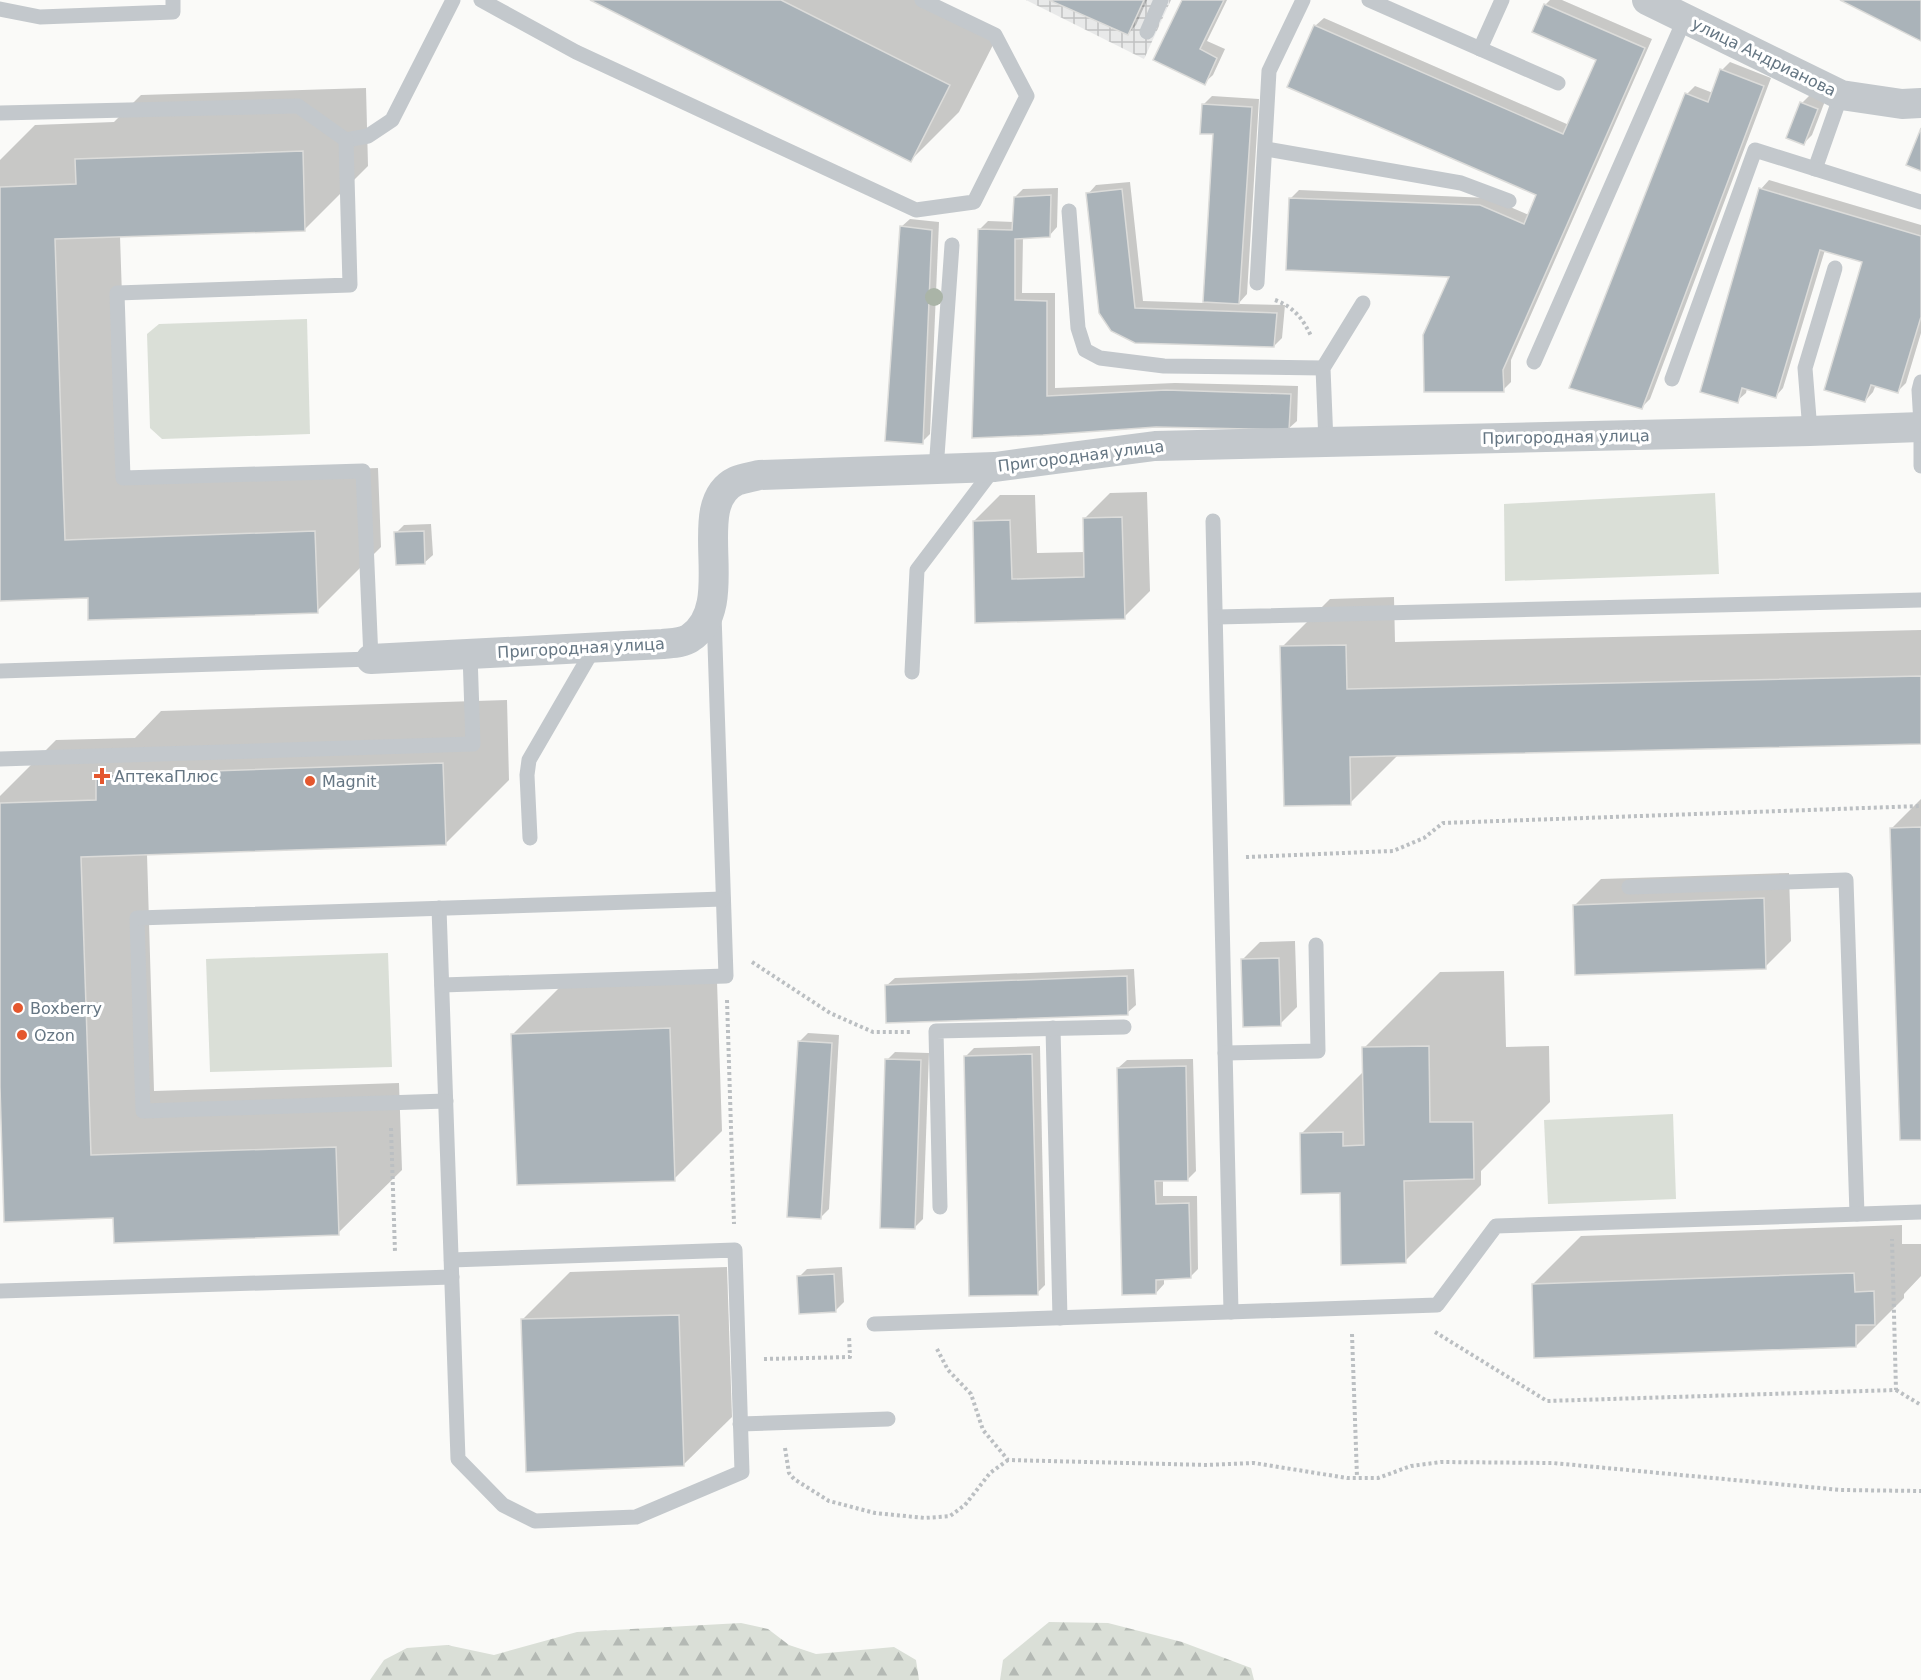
<svg xmlns="http://www.w3.org/2000/svg" width="1921" height="1680" font-family="'DejaVu Sans',sans-serif">
  <defs>
    <pattern id="industrial-grid" width="8" height="8" patternUnits="userSpaceOnUse" patternTransform="scale(1.5)"><rect width="8" height="8" fill="#e8e9e9"/><path d="M0 4h8M4 0v8" fill="none" stroke="#c0c1c2"/></pattern>
    <pattern id="forest-firs" width="22" height="20" patternUnits="userSpaceOnUse" patternTransform="scale(1.5)"><rect width="22" height="20" fill="#dadfd7"/><path d="M5 1l3.5 6h-7zM16 11l3.5 6h-7z" fill="#b4b9b4"/></pattern>
  </defs>
  <rect width="100%" height="100%" fill="#fafaf8"/>
  <path fill="url(#industrial-grid)" d="M1026,0h145l-27,59z"/>
  <g fill="#dadfd7">
    <path d="M307,319l3,115 -148,5 -12,-11 -3,-94 12,-10z"/>
    <path d="M1715,493l4,81 -214,7 -1,-77z"/>
    <path d="M388,953l4,114 -182,5 -4,-113z"/>
    <path d="M1673,1114l3,85 -128,5 -4,-84z"/>
  </g>
  <g fill="url(#forest-firs)">
    <path d="M1049,1622l59,1 74,19 69,26 3,12h-254l3,-20z"/>
    <path d="M741,1623l27,6 21,16 27,9 78,-7 22,13 3,20h-549l14,-20 23,-12 40,-3 47,10 83,-23z"/>
  </g>
  <g fill="#0003">
    <path d="M594,0h330l73,37 -38,75 -48,48z"/>
    <path d="M1052,0h95l-11,25 -8,9z"/>
    <path d="M1183,0h44l-20,41 18,8 -12,26 -9,8z"/>
    <path d="M1550,0h12l90,39 -141,321v22l-8,8 -52,-115 -161,-76 9,-9 190,8 40,17 9,-21 -223,-168 9,-8 245,107 29,-66 -53,-54z"/>
    <path d="M1730,62l41,16 -121,321 -8,8 45,-313 8,-8 18,7 9,-23z"/>
    <path d="M366,88l2,78 -64,64 -184,6 8,240 250,-8 3,79 -64,64 -228,-15 -89,4v-440l35,-35 79,-3 27,-27z"/>
    <path d="M1810,95l15,6 -13,34 -8,8 -2,-40z"/>
    <path d="M1212,96l47,3 -12,195 -9,10 47,1 -3,33 -8,8 -139,-4 -47,-148 8,-9 34,-3 13,119 61,2 11,-170 -11,-29z"/>
    <path d="M1769,180l152,45v108l-15,50 -8,8 -22,-7 -3,8 -8,9 -1,-140 -39,-11 -42,138 -8,9 -28,-9 -1,5 -9,8 24,-212z"/>
    <path d="M1058,188l-1,39 -8,9 -26,1 -1,56h33v95l120,-5 123,3 -1,35 -9,8 -132,-3 -113,8 -64,-204 9,-9 26,1 1,-25 8,-8z"/>
    <path d="M910,219l29,3 -9,212 -8,8 -21,-215z"/>
    <path d="M1147,492l3,99 -26,26 -147,4 -3,-100 26,-26h35l2,58 48,-1 -1,-33 26,-26z"/>
    <path d="M431,524l2,31 -9,8 -28,-30 8,-8z"/>
    <path d="M1394,597l1,45 526,-12v112l-522,12 -49,49 -68,-156 48,-48z"/>
    <path d="M507,700l2,80 -64,64 -298,10 7,237 245,-8 3,87 -64,63 -223,-17 -115,-175v-245l56,-56 79,-2 26,-27z"/>
    <path d="M1921,799v339l-29,-310z"/>
    <path d="M1789,873l2,68 -26,26 -190,-62 26,-26z"/>
    <path d="M1295,941l2,66 -17,17 -38,-64 18,-18z"/>
    <path d="M1134,969l2,36 -9,8 -241,-27 9,-8z"/>
    <path d="M1504,971l2,76 43,-1 1,56 -69,69v14l-76,76 -64,-69 -40,-58 63,-63v-23l76,-76z"/>
    <path d="M717,981l5,150 -48,48 -161,-145 48,-48z"/>
    <path d="M808,1033l31,2 -10,174 -8,8 -22,-175z"/>
    <path d="M1040,1046l5,239 -8,8 -71,-237 8,-8z"/>
    <path d="M895,1052l34,1 -6,166 -8,8 -28,-167z"/>
    <path d="M1193,1059l3,112 -8,8 -25,1v16h34l1,73 -8,8 -26,1v6l-8,9 -38,-225 9,-8z"/>
    <path d="M1902,1225v19h19v32l-17,18v4l-48,48 -323,-62 48,-48z"/>
    <path d="M727,1267l5,150 -49,48 -161,-145 48,-48z"/>
    <path d="M842,1267l2,35 -9,9 -36,-34 8,-8z"/>
  </g>
  <g fill="#aab3b9" stroke="#dcdcda" stroke-width="1.5">
    <path d="M590,0h191l169,85 -39,77z"/>
    <path d="M1049,0h95l-16,35z"/>
    <path d="M1182,0h42l-24,49 17,9 -12,27 -52,-25z"/>
    <path d="M1840,0h81v41z"/>
    <path d="M1544,4l101,44 -142,322 1,22h-80l-1,-57 26,-58 -163,-7 3,-72 191,7 44,19 12,-29 -249,-108 27,-62 249,109 33,-74 -64,-28z"/>
    <path d="M1720,69l44,17 -122,323 -73,-21 116,-295 23,9z"/>
    <path d="M1800,102l18,7 -14,36 -18,-7z"/>
    <path d="M1202,104l50,3 -13,197 -36,-2 10,-168h-13z"/>
    <path d="M1921,128v43l-15,-6z"/>
    <path d="M303,151l2,80 -250,8 8,246 2,55 250,-9 3,82 -230,7v-22l-88,3v-414l76,-3 -1,-25z"/>
    <path d="M1759,188l162,48v81l-23,76 -27,-8 -6,17 -41,-12 38,-128 -42,-12 -44,148 -34,-10 -4,15 -38,-11z"/>
    <path d="M1122,189l13,119 142,5 -3,34 -139,-4 -24,-12 -12,-18 -13,-120z"/>
    <path d="M1051,195l-1,42 -35,2v61l32,1v95l119,-6 125,4 -2,36 -133,-3 -113,8 -71,3 6,-209 34,1 2,-33z"/>
    <path d="M900,226l32,4 -9,214 -38,-3z"/>
    <path d="M1122,517l3,102 -150,4 -2,-102 37,-1 2,59 72,-2 -1,-59z"/>
    <path d="M424,531l1,33 -29,1 -2,-33z"/>
    <path d="M1346,645l1,44 574,-13v68l-571,13 1,48 -67,1 -4,-160z"/>
    <path d="M443,763l3,82 -365,12 10,298 245,-8 3,88 -225,8 -1,-25 -109,4 -4,-135v-284l96,-3v-25z"/>
    <path d="M1921,827v313h-21l-10,-312z"/>
    <path d="M1764,898l2,71 -191,6 -2,-70z"/>
    <path d="M1279,958l2,68 -38,1 -2,-68z"/>
    <path d="M1127,976l1,39 -242,8 -1,-38z"/>
    <path d="M670,1028l5,153 -158,4 -6,-151z"/>
    <path d="M798,1041l34,2 -11,176 -34,-2z"/>
    <path d="M1429,1046l1,76h43l1,57 -70,2 2,82 -65,2 -1,-72 -39,1 -1,-61 43,-1v14l21,-1 -2,-98z"/>
    <path d="M1032,1054l6,241 -69,1 -5,-240z"/>
    <path d="M885,1059l36,1 -6,169 -35,-1z"/>
    <path d="M1186,1066l2,115h-33l1,23 33,-1 2,75 -35,2v14l-34,1 -5,-227z"/>
    <path d="M1854,1273l1,19 19,-1 1,34h-19v22l-322,11 -2,-74z"/>
    <path d="M834,1274l2,38 -37,2 -2,-38z"/>
    <path d="M679,1315l5,151 -158,6 -5,-153z"/>
  </g>
  <g fill="none" stroke-linecap="round" stroke-linejoin="round">
    <g stroke="#bbbfc2" stroke-width="4" stroke-dasharray="3 3" stroke-linecap="butt">
      <path d="M1275,300c19,7 28,19 36,36"/>
      <path d="M1246,857l147,-6 31,-13 19,-15 478,-17"/>
      <path d="M752,962l78,51 43,19h38"/>
      <path d="M727,1000l7,224"/>
      <path d="M391,1128l4,124"/>
      <path d="M1435,1332l112,69 349,-11 -4,-151"/>
      <path d="M1352,1334l5,143"/>
      <path d="M937,1349l11,21 23,24 12,36 25,30 199,5 47,-2 93,15h31l33,-12 30,-4 112,1 288,27 80,1"/>
      <path d="M764,1359l86,-2 -1,-21"/>
      <path d="M1896,1390l25,15"/>
      <path d="M785,1448l4,25 5,6 35,22 46,12 50,5 25,-2 15,-11 25,-32 18,-13"/>
    </g>
    <g stroke="#c3c8cc" stroke-width="15">
      <path d="M481,0l95,52 340,158 58,-8 53,-106 -32,-61 -73,-35"/>
      <path d="M1369,0l189,83"/>
      <path d="M0,9l40,8 133,-5v-12"/>
      <path d="M1147,32l14,-32"/>
      <path d="M1480,49l22,-49"/>
      <path d="M0,113l298,-7 48,34 22,-4 24,-16 61,-120"/>
      <path d="M1266,149l195,34 48,18"/>
      <path d="M1815,169l26,-74"/>
      <path d="M1069,211l9,117 7,22 15,8 64,8 159,2"/>
      <path d="M1257,283l12,-212 34,-71"/>
      <path d="M1534,362l151,-344"/>
      <path d="M1672,379l83,-229 166,52"/>
      <path d="M1921,382l-2,8 2,34"/>
      <path d="M1921,430v36"/>
      <path d="M1810,431l-5,-63 30,-100"/>
      <path d="M1326,443l-3,-75 40,-65"/>
      <path d="M936,470l16,-225"/>
      <path d="M1213,521l18,791"/>
      <path d="M1216,617l705,-17"/>
      <path d="M0,671l371,-12 -8,-188 -240,7 -6,-185 233,-8 -4,-145"/>
      <path d="M912,672l5,-102 78,-103"/>
      <path d="M0,759l473,-15 -3,-90"/>
      <path d="M530,838l-3,-63 2,-15 65,-112"/>
      <path d="M1629,887l217,-7 11,334"/>
      <path d="M439,908c7,184 12,367 19,551l45,46 32,16 101,-4 106,-45 -7,-222 -284,10"/>
      <path d="M442,985l284,-9 -12,-362"/>
      <path d="M1053,1028l7,290"/>
      <path d="M1225,1053l93,-2 -2,-106"/>
      <path d="M446,1101l-303,10 -6,-193 586,-19"/>
      <path d="M940,1207l-4,-176 188,-4"/>
      <path d="M0,1291l452,-14"/>
      <path d="M874,1324l563,-19 59,-79 425,-14"/>
      <path d="M740,1424l148,-5"/>
    </g>
    <g stroke="#c3c8cc" stroke-width="30">
      <path d="M1647,0l194,95 61,9 19,-1"/>
      <path d="M371,659l292,-15c8,-1 20,-1 27,-6 51,-33 -4,-133 46,-157 7,-3 16,-4 23,-6l236,-8 160,-21 655,-15 111,-4"/>
    </g>
  </g>
  <circle fill="#aab4a7" cx="934" cy="297" r="9"/>
  <g fill="#e4572e" stroke="#fff" stroke-width="2">
    <path d="M99 767h6v6h6v6h-6v6h-6v-6h-6v-6h6z"/>
    <circle cx="310" cy="781" r="6"/>
    <circle cx="18" cy="1008" r="6"/>
    <circle cx="22" cy="1035" r="6"/>
  </g>
  <g text-anchor="middle" dominant-baseline="central" stroke-width="6" stroke-linejoin="round" paint-order="stroke">
    <g font-size="16" fill="#657683" stroke="#fff">
      <text transform="translate(1764 57) rotate(26)">улица Андрианова</text>
      <text transform="translate(1566 437) rotate(-1)">Пригородная улица</text>
      <text transform="translate(1081 456) rotate(-7)">Пригородная улица</text>
      <text transform="translate(581 648) rotate(-3)">Пригородная улица</text>
    </g>
    <g font-size="16" fill="#657683" stroke="#fff" text-anchor="start">
      <text x="114" y="776">АптекаПлюс</text>
      <text x="322" y="781">Magnit</text>
      <text x="30" y="1008">Boxberry</text>
      <text x="34" y="1035">Ozon</text>
    </g>
  </g>
</svg>
